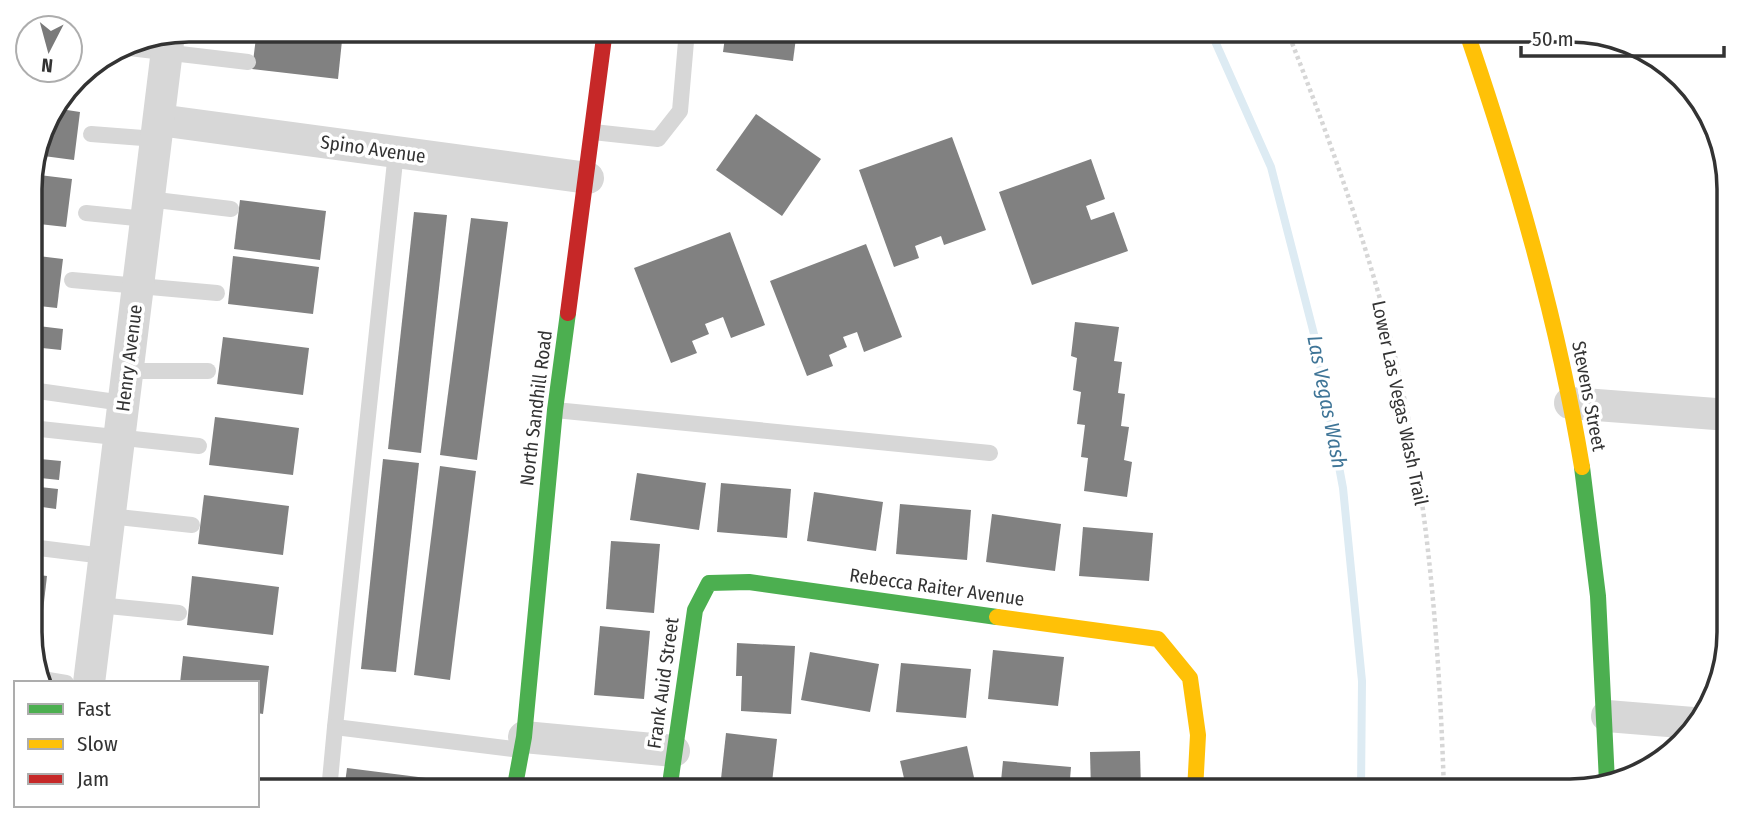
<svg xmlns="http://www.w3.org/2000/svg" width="1759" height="821" font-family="'Fira Sans Condensed',sans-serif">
  <rect width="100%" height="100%" fill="#fff"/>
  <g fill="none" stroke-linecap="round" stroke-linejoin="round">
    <path stroke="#ddebf3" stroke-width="8" d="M1210,30l61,137 44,171 28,150 19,193 -1,110"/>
  </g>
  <g fill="#818181">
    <path d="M257,30l86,1 -5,48 -86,-10z"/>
    <path d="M726,30h71l-4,31 -70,-9z"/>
    <path d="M54,108l26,4 -6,48 -38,-5 10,-37z"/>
    <path d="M756,114l65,45 -39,57 -66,-46z"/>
    <path d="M952,137l34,93 -42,15 -3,-9 -26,10 4,12 -25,9 -35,-97z"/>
    <path d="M1091,159l14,40 -19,7 5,14 23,-8 14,39 -96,34 -33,-93z"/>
    <path d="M31,174l41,5 -6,48 -36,-4z"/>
    <path d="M240,200l86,11 -6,49 -86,-11z"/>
    <path d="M414,212l33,3 -26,238 -33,-4z"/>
    <path d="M471,218l37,4 -31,238 -37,-5z"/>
    <path d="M730,232l35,93 -34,13 -8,-21 -18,7 4,10 -17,7 5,12 -26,10 -37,-95z"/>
    <path d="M866,244l36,93 -38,15 -7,-20 -14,5 4,10 -18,8 4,11 -26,10 -37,-95z"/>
    <path d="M30,255l33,4 -6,49 -27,-3z"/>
    <path d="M233,256l86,11 -6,47 -85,-10z"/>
    <path d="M1075,322l44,5 -5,34 8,1 -4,31 7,1 -4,32 8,1 -5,33 8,2 -5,35 -43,-6 4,-33 -7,-1 4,-32 -8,-1 4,-32 -8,-2 4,-32 -6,-2z"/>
    <path d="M30,325l33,4 -2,21 -19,-2 -2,15 -9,-1z"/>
    <path d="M223,337l86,11 -6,47 -86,-11z"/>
    <path d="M215,417l84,11 -6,47 -84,-10z"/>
    <path d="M31,439l11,1 -2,19 21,2 -2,19 -28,-3z"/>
    <path d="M383,459l36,4 -23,209 -35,-3z"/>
    <path d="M440,466l36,5 -26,209 -36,-5z"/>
    <path d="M637,473l69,10 -7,47 -69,-10z"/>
    <path d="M721,483l70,6 -4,49 -70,-6z"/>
    <path d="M31,486l27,3 -2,20 -21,-3 -2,19z"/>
    <path d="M814,492l69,10 -7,49 -69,-10z"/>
    <path d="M204,495l85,11 -6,49 -85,-11z"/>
    <path d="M900,504l71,6 -4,50 -71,-6z"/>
    <path d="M992,514l69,10 -6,47 -69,-9z"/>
    <path d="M1083,527l70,6 -4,48 -70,-5z"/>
    <path d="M611,541l49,3 -6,69 -48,-4z"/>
    <path d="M31,574l16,2 -8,69 -8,-1z"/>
    <path d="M192,576l87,11 -6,48 -86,-10z"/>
    <path d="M600,626l50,5 -6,68 -50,-4z"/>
    <path d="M737,643l58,3 -4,68 -50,-3 1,-35h-6z"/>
    <path d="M993,650l71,7 -6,49 -70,-7z"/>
    <path d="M810,652l69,12 -9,48 -69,-12z"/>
    <path d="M183,656l86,10 -6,48 -6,-1v-30h-77z"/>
    <path d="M901,663l70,6 -5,49 -70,-6z"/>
    <path d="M726,733l51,6 -6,52 -51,-3z"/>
    <path d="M967,746l10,45h-70l-7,-30z"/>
    <path d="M1140,751l1,40h-50l-1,-39z"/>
    <path d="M1003,761l68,6 -2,24h-69z"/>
    <path d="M347,768l95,12 -1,11h-97z"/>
  </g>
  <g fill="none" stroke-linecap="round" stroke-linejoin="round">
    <path stroke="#d6d6d6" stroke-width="4.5" stroke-dasharray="3.5 3.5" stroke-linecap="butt" d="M1287,30c40,102 77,204 104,310 37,148 48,300 53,451"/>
    <g stroke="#d7d7d7" stroke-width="16">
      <path d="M121,47l127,15"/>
      <path d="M593,132l65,7 22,-28 7,-81"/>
      <path d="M91,134l65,5"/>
      <path d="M396,152l-61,575 186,23"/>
      <path d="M148,199l83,10"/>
      <path d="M86,213l60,6"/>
      <path d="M72,280l145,13"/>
      <path d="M127,371h81"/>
      <path d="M31,390l92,13"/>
      <path d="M555,410l435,43"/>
      <path d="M31,428l168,18"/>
      <path d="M109,516l83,9"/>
      <path d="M31,547l73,9"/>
      <path d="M98,605l81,8"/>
      <path d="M42,679l24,4"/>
      <path d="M329,791l6,-64"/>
    </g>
    <g stroke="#d7d7d7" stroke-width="32">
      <path d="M159,120l429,58"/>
      <path d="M1570,403l159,12"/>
      <path d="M89,683l80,-649"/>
      <path d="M1607,716l86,7"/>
      <path d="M524,737l150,14"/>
    </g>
    <g stroke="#4caf50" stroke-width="16">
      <path d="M1582,467l16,129 9,186"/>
      <path d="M514,791l10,-54 31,-327 13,-97"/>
      <path d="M669,791l26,-181 14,-27 40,-1 248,35"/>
    </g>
    <g stroke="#ffc107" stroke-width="16">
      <path d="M1466,30c49,144 91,287 116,437"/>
      <path d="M997,617l161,22 32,39 8,57 -3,56"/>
    </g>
    <path stroke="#c62828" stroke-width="16" d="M568,313l37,-283"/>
  </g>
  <g text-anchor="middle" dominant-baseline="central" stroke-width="7" stroke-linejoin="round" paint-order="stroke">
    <g font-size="19" fill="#333" stroke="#fff">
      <text transform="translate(373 149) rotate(8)">Spino Avenue</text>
      <text transform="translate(129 358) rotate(-83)">Henry Avenue</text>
      <text transform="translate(1589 396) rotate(79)">Stevens Street</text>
      <text transform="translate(1400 403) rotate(78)">Lower Las Vegas Wash Trail</text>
      <text transform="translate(536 408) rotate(-83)">North Sandhill Road</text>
      <text transform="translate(937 587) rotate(8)">Rebecca Raiter Avenue</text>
      <text transform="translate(663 683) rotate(-82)">Frank Auid Street</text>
    </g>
    <g font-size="21" font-style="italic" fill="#3f7597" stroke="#fff">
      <text transform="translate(1327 402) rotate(79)">Las Vegas Wash</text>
    </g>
  </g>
  <path d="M0 0H1759V821H0ZM189 42H1570A147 147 0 0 1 1717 189V632A147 147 0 0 1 1570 779H189A147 147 0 0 1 42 632V189A147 147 0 0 1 189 42Z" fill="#fff" fill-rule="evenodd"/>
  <path fill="none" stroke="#333" stroke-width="3.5" d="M189 42H1570A147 147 0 0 1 1717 189V632A147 147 0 0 1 1570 779H189A147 147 0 0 1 42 632V189A147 147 0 0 1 189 42Z"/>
  <rect x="14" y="681" width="245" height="126" fill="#ffffff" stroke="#adadad" stroke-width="2"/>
  <rect x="28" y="704" width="35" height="10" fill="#4caf50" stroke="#adadad" stroke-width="2"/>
  <text x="77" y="716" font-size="21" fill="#333333">Fast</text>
  <rect x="28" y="739" width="35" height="10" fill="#ffc107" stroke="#adadad" stroke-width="2"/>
  <text x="77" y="751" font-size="21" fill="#333333">Slow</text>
  <rect x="28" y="774" width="35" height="10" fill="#c62828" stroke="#adadad" stroke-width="2"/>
  <text x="77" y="786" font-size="21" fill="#333333">Jam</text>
  <g transform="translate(49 49) rotate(186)"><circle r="33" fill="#ffffff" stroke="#adadad" stroke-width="2"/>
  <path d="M0-5L12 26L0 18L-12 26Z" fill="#7a7a7a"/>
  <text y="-10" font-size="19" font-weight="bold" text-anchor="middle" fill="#333333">N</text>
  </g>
  <path d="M1521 46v10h203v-10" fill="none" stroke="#333333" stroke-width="3.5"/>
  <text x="1532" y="46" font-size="21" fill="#333333" stroke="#ffffff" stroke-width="5" paint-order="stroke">50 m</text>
</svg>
